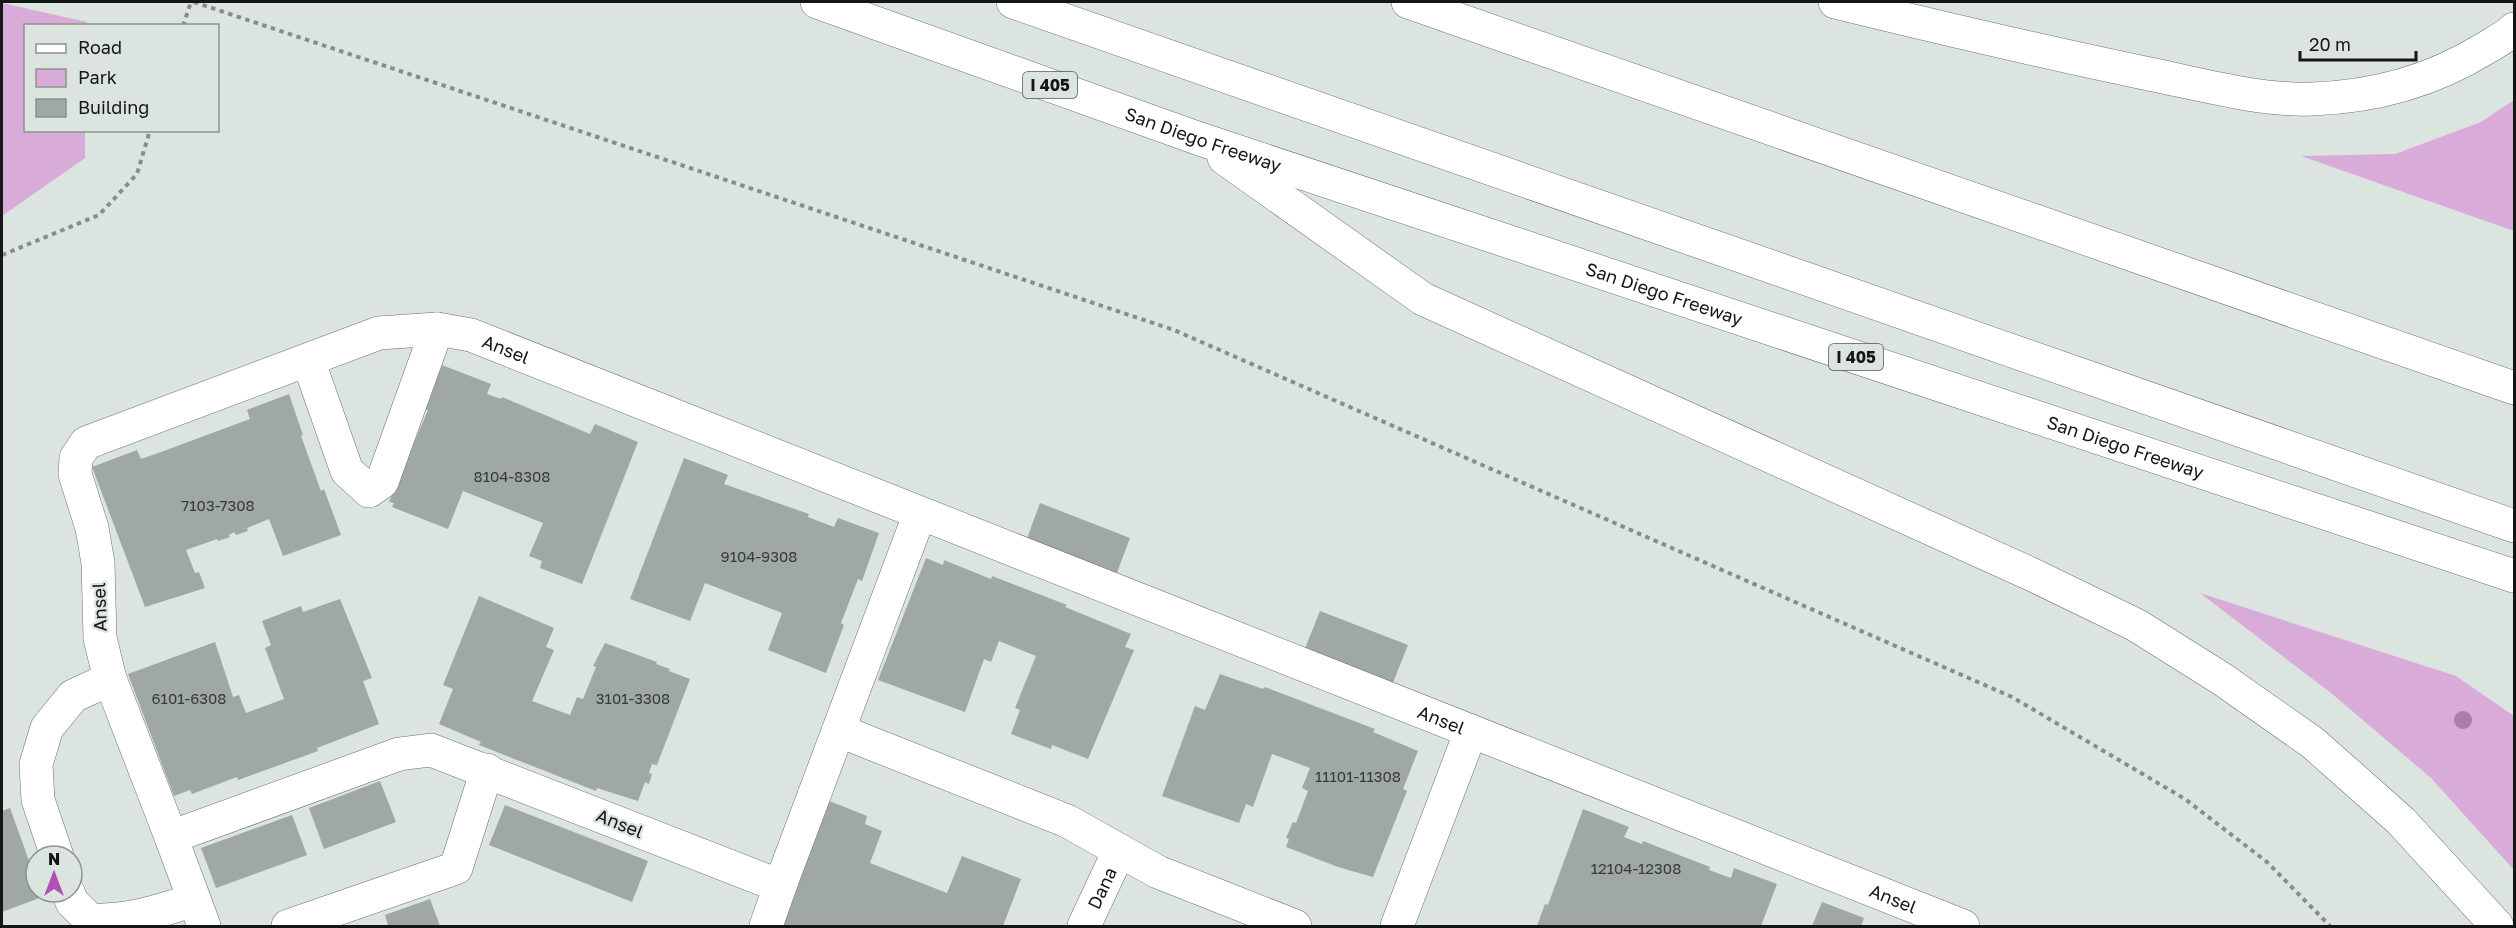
<svg xmlns="http://www.w3.org/2000/svg" width="2516" height="928" font-family="'Golos Text',sans-serif">
  <rect width="100%" height="100%" fill="#dce4e0"/>
  <g fill="#d9abd9">
    <path d="M2,3l85,19v3l-61,1v104l59,1v27l-83,58z"/>
    <path d="M2514,100v131l-213,-75 94,-2 86,-32z"/>
    <path d="M2200,593l256,83 58,40v154l-83,-92 -100,-85z"/>
  </g>
  <g fill="#a0a8a3">
    <path d="M442,365l49,19 -4,10 14,5 1,-2 88,37 5,-10 43,18 -56,142 -42,-16 2,-7 -13,-5 14,-33 -80,-32 -15,38 -56,-22 2,-4 -5,-1 39,-92h-3z"/>
    <path d="M289,394l14,41 -2,1 20,55 3,-2 17,46 -58,21 -14,-37 -22,9 1,3 -12,4 -2,-3 -5,3 1,2 -12,4 -1,-2 -31,11 9,23 4,-1 6,16 -60,19 -53,-140 45,-17 4,9 20,-7 89,-33 -3,-9z"/>
    <path d="M684,458l44,17 -4,9 85,30 -1,3 26,10 4,-9 41,15 -17,48 -4,-2 -17,44 3,2 -18,48 -58,-23 14,-37 -77,-30 -15,38 -60,-22z"/>
    <path d="M1040,503l90,35 -15,40 -90,-34z"/>
    <path d="M926,558l17,7 1,-5 47,19 1,-3 75,29 -2,2 66,27 -6,13 9,3 -46,109 -36,-14 -1,4 -40,-15 9,-24 -5,-2 21,-52 -37,-15 -8,21 -7,-3 -19,53 -87,-32z"/>
    <path d="M479,596l75,32 -8,19 8,3 -22,51 38,14 7,-18 6,2 13,-32 -3,-1 12,-23 52,19 -1,2 14,5 -1,2 21,8 -33,86 -5,-1 -3,9 3,1 -3,10 -4,-2 -7,19 -41,-13 -1,3 -117,-46 2,-3 -42,-18 14,-35 -10,-4z"/>
    <path d="M340,599l32,79 -9,3 16,43 -62,24 1,3 -80,29 -1,-3 -45,17 -2,-4 -16,6 -46,-122 87,-32 18,55 6,-2 7,18 38,-14 -19,-51 6,-3 -9,-24 39,-15 2,6z"/>
    <path d="M1320,611l88,34 -16,40 -88,-34z"/>
    <path d="M1220,674l43,15 2,-2 110,42 -2,3 45,19 -15,38 4,2 -34,86 -35,-10 -52,-20 3,-8 -3,-1 7,-16 3,1 12,-32 -6,-3 8,-20 -38,-14 -19,53 -7,-3 -7,19 -77,-27 33,-90 10,4z"/>
    <path d="M380,781l16,41 -72,27 -15,-41z"/>
    <path d="M827,800l40,16 -2,8 17,7 -12,32 77,30 15,-37 59,23 -18,47h-226z"/>
    <path d="M505,805l143,56 -16,41 -143,-57z"/>
    <path d="M10,808l26,72v12h4l2,5 -40,15v-101z"/>
    <path d="M1583,809l46,18 -5,10 18,7 1,-3 67,26 -1,3 22,8 3,-10 43,16 -16,42h-224l8,-22 3,1z"/>
    <path d="M292,815l15,40 -91,33 -15,-40z"/>
    <path d="M430,899l10,27h-56l4,-1 -3,-10z"/>
    <path d="M1822,902l42,16 -3,8h-49z"/>
  </g>
  <g fill="none" stroke-linecap="round" stroke-linejoin="round">
    <g stroke="#6b726e" stroke-width="34">
      <g id="minor">
        <path d="M308,360l39,111 22,20 13,-9 55,-153"/>
        <path id="s1" d="M920,513l-140,373 -349,-136 -32,4 -228,83 -61,-158 -10,-41 -2,-75 -6,-35 -17,-54 1,-16 10,-15 293,-110 58,-4 34,6 1492,591"/>
        <path d="M840,731l227,90 91,51 137,54"/>
        <path d="M171,837l33,89"/>
        <path d="M57,856l-19,-56 -2,-36 11,-36 26,-32 37,-17"/>
        <path d="M68,892l4,10 18,18c38,2 69,-9 104,-20"/>
        <path d="M288,926l168,-58 31,-98"/>
        <path d="M766,926l14,-40"/>
        <path id="s2" d="M1084,926l35,-75"/>
        <path d="M1397,926l74,-195"/>
      </g>
    </g>
    <g stroke="#6b726e" stroke-width="34">
      <g id="highway">
        <path id="s3" d="M817,2l380,136 1317,438"/>
        <path d="M1013,2l1501,524"/>
        <path d="M1408,2l1106,386"/>
        <path d="M1835,2c106,26 213,51 319,73 49,10 108,26 158,24 61,-2 120,-18 172,-50 10,-6 22,-12 30,-20"/>
        <path d="M1224,158l199,141 610,276 103,50 86,54 91,64 88,78 96,105"/>
      </g>
    </g>
    <g stroke="#878d8a" stroke-width="4" stroke-dasharray="4.5 4.5" stroke-linecap="butt">
      <path d="M194,2l980,328 838,367 173,102 82,63 63,64"/>
      <path d="M183,26l8,-24"/>
      <path d="M2,255l97,-40 38,-41 13,-44"/>
    </g>
    <use href="#minor" stroke="#fff" stroke-width="33"/>
    <use href="#highway" stroke="#fff" stroke-width="33"/>
  </g>
  <circle fill="#a97eac" cx="2463" cy="720" r="9"/>
  <g text-anchor="middle" dominant-baseline="central" stroke-width="4.5" stroke-linejoin="round" paint-order="stroke">
    <g font-size="15" fill="#373b38">
      <text x="512" y="476">8104-8308</text>
      <text x="218" y="505">7103-7308</text>
      <text x="759" y="556">9104-9308</text>
      <text x="189" y="698">6101-6308</text>
      <text x="633" y="698">3101-3308</text>
      <text x="1358" y="776">11101-11308</text>
      <text x="1636" y="868">12104-12308</text>
    </g>
    <g fill="#dce4e0" stroke="#505452" stroke-width="1.5">
      <rect x="1023" y="72" width="54" height="26" rx="4.5"/>
      <rect x="1829" y="344" width="54" height="26" rx="4.5"/>
    </g>
    <g font-size="16" font-weight="bold" fill="#141715">
      <text x="1050" y="85">I 405</text>
      <text x="1856" y="357">I 405</text>
    </g>
    <g font-size="18" fill="#141715" stroke="#dce4e0">
      <text stroke="none"><textPath href="#s3" startOffset="410">San Diego Freeway</textPath></text>
      <text stroke="none"><textPath href="#s3" startOffset="896">San Diego Freeway</textPath></text>
      <text stroke="none"><textPath href="#s1" startOffset="1904">Ansel</textPath></text>
      <text stroke="none"><textPath href="#s3" startOffset="1382">San Diego Freeway</textPath></text>
      <text transform="translate(99 607) rotate(-92)">Ansel</text>
      <text stroke="none"><textPath href="#s1" startOffset="2910">Ansel</textPath></text>
      <text transform="translate(620 823) rotate(22)">Ansel</text>
      <text stroke="none"><textPath href="#s2" startOffset="42">Dana</textPath></text>
      <text stroke="none"><textPath href="#s1" startOffset="3396">Ansel</textPath></text>
    </g>
  </g>
  <rect width="2516" height="928" fill="none" stroke="#141715" stroke-width="6"/>
  <rect x="24" y="24" width="195" height="108" fill="#dce4e0" stroke="#8c928f" stroke-width="1.5"/>
  <rect x="36" y="44" width="30" height="9" fill="#ffffff" stroke="#8c928f" stroke-width="1.5"/>
  <text x="78" y="54" font-size="18" fill="#141715">Road</text>
  <rect x="36" y="69" width="30" height="18" fill="#d9abd9" stroke="#8c928f" stroke-width="1.5"/>
  <text x="78" y="84" font-size="18" fill="#141715">Park</text>
  <rect x="36" y="99" width="30" height="18" fill="#a0a8a3" stroke="#8c928f" stroke-width="1.5"/>
  <text x="78" y="114" font-size="18" fill="#141715">Building</text>
  <g transform="translate(54 874)"><circle r="28" fill="#dce4e0" stroke="#8c928f" stroke-width="1.5"/>
  <path d="M0-4.5L10 22L0 15L-10 22Z" fill="#b350b6"/>
  <text y="-9" font-size="16" font-weight="bold" text-anchor="middle" fill="#141715">N</text>
  </g>
  <path d="M2300 51v9h116v-9" fill="none" stroke="#141715" stroke-width="3"/>
  <text x="2309" y="51" font-size="18" fill="#141715" stroke="#dce4e0" stroke-width="4.5" paint-order="stroke">20 m</text>
</svg>
